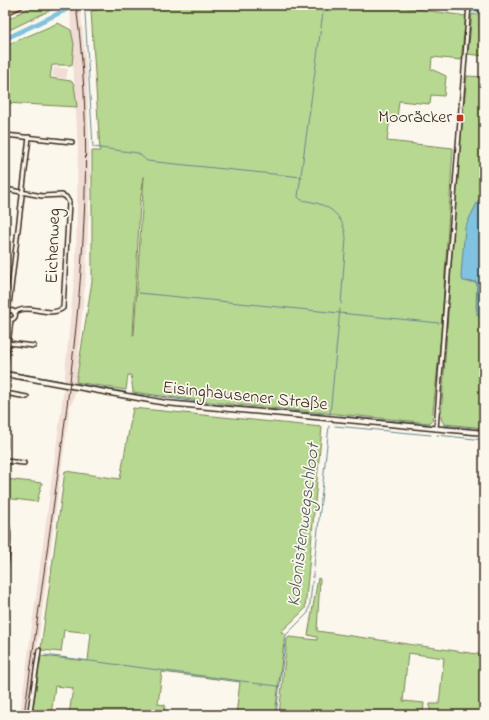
<svg xmlns="http://www.w3.org/2000/svg" width="489" height="720" font-family="'Indie Flower',sans-serif">
  <rect width="100%" height="100%" fill="#fbf7ec"/>
  <filter id="ink" filterUnits="userSpaceOnUse"><feTurbulence type="fractalNoise" baseFrequency=".025" numOctaves="2"/><feDisplacementMap in="SourceGraphic" scale="8" xChannelSelector="R" yChannelSelector="G"/><feConvolveMatrix kernelMatrix="1 2 1 2 8 2 1 2 1" color-interpolation-filters="sRGB"/></filter>
  <g filter="url(#ink)">
    <g fill="#f1ddd4">
      <path d="M70,5h10l7,70 3,102 -4,96 -12,125 -4,8 -42,309h-8l42,-311 14,-143 2,-113z"/>
      <path d="M54,67l14,2 -2,10 -14,-2z"/>
    </g>
    <g fill="#b7d891" stroke="#798158" fill-rule="evenodd">
      <path d="M34,5h27l-56,27v-11z"/>
      <path d="M125,5h263l78,11 -5,44 -29,-3 -1,12 15,7 -2,20 -13,-1 -1,9 -31,-3 -2,18 -7,-1 -3,23 66,7 -12,188 -9,85 -3,2c-99,-11 -198,-16 -296,-31l-2,-17h-3l-2,15 -50,-8 16,-101v-130h8l-9,-140zM144,176l-10,159h-1l7,-132z"/>
      <path d="M472,14l12,2v40l-16,-2z"/>
      <path d="M58,23l13,7 3,14 -2,21h-20l-2,13 21,3 3,3 3,23 -72,-4v-57z"/>
      <path d="M467,76l17,1v120l-5,3 -5,13 -4,4 -3,65h10l-1,26 4,10h4v110l-40,-4 -3,-5 18,-270z"/>
      <path d="M133,408l189,19 -17,182 -24,23 4,2 -10,81h-39l4,-33 -78,-10 -4,32 7,1 -1,10h-95l4,-27 -18,-2 -4,29 -17,-5 -1,-3 8,-51 47,5 3,-28 -27,-3 -3,22 -19,-2 -1,-2 24,-177 55,8z"/>
      <path d="M5,479l37,4 -5,19 -32,-4z"/>
      <path d="M318,578l2,1 -3,52 167,24v60h-54v-11h9l5,-46 -36,-5 -5,48 21,2 -1,12h-144l8,-76 2,-2 28,3v-3l-9,-2z"/>
    </g>
    <path fill="#7fc3e0" stroke="#648692" d="M484,197v121l-7,-3v-33l-14,-1 -2,-6 4,-48 14,-28z"/>
    <g fill="none" stroke-linecap="round" stroke-linejoin="round">
      <g stroke="#648692" stroke-width="1">
        <path d="M324,5l-26,192c4,5 8,3 14,5 20,4 32,16 34,36l-5,66"/>
        <path d="M85,13l8,134 45,6 9,8 155,16"/>
        <path d="M139,293l300,30"/>
        <path d="M12,372l50,9"/>
        <path d="M76,383l50,9"/>
        <path d="M131,393l67,9 63,7"/>
        <path d="M267,409l57,5"/>
        <path d="M330,415l10,-106"/>
        <path d="M340,416l91,8"/>
        <path d="M443,425l41,4"/>
        <path d="M335,426l96,9"/>
        <path d="M437,435l47,5"/>
        <path d="M45,655l204,27"/>
        <path d="M253,683l25,3"/>
        <path d="M276,715l10,-80 22,-22 2,-10 19,-177"/>
      </g>
      <g stroke="#7fc3e0" stroke-width="4.5">
        <path d="M433,5l32,4"/>
        <path d="M472,10l12,1"/>
        <path d="M5,39l65,-31 10,-3"/>
      </g>
      <g stroke="#3b2a1e" stroke-width="6">
        <g id="minor">
          <path d="M5,135l67,7"/>
          <path d="M5,189l37,7 20,-1 4,2 3,5 -6,106c-14,11 -34,-6 -49,5"/>
          <path d="M9,305l20,-168"/>
          <circle cx="11" cy="315" r="4.5"/>
          <path d="M8,343l26,3"/>
          <path d="M5,369l6,-49"/>
          <path d="M5,393l22,4"/>
          <path d="M436,429l33,-424"/>
          <path d="M5,438v9"/>
          <path d="M5,461l19,2"/>
          <path d="M5,521c7,7 2,38 0,49"/>
          <path d="M33,715l-3,-4 9,-61"/>
        </g>
      </g>
      <g stroke="#3b2a1e" stroke-width="7">
        <path id="tertiary" d="M5,374l161,29 318,30"/>
      </g>
      <g stroke="#3b2a1e" stroke-width="9">
        <path id="motorway" d="M5,12l15,-7"/>
      </g>
      <use href="#minor" stroke="#fbf7ec" stroke-width="3"/>
      <use href="#tertiary" stroke="#fbf7ec" stroke-width="4"/>
      <use href="#motorway" stroke="#f8deab" stroke-width="6"/>
      <path stroke="#3b2a1e" stroke-width="1" d="M24,715c12,-83 23,-166 35,-249 21,-153 38,-307 17,-461"/>
    </g>
  </g>
  <rect fill="#c8321e" stroke="#fbf7ec" stroke-width="1.5" x="456" y="114" width="8" height="8" rx="2"/>
  <g text-anchor="middle" dominant-baseline="central" stroke-width="3.5" stroke-linejoin="round" paint-order="stroke">
    <g font-size="18" fill="#3b2a1e" stroke="#fbf7ec" text-anchor="end">
      <text x="452" y="118">Mooräcker</text>
    </g>
    <g font-size="18" fill="#3b2a1e" stroke="#fbf7ec">
      <text transform="translate(54 246) rotate(-88)">Eichenweg</text>
      <text transform="translate(245 397) rotate(6)">Eisinghausener Straße</text>
    </g>
    <g font-size="19" font-style="italic" fill="#4f5858" stroke="#fbf7ec">
      <text transform="translate(304 525) rotate(-83)">Kolonistenwegschloot</text>
    </g>
  </g>
  <rect width="489" height="720" fill="none" stroke="#fbf7ec" stroke-width="20"/>
  <rect x="10" y="10" width="469" height="700" fill="none" stroke="#3b2a1e" stroke-width="1.5" filter="url(#ink)"/>
</svg>
